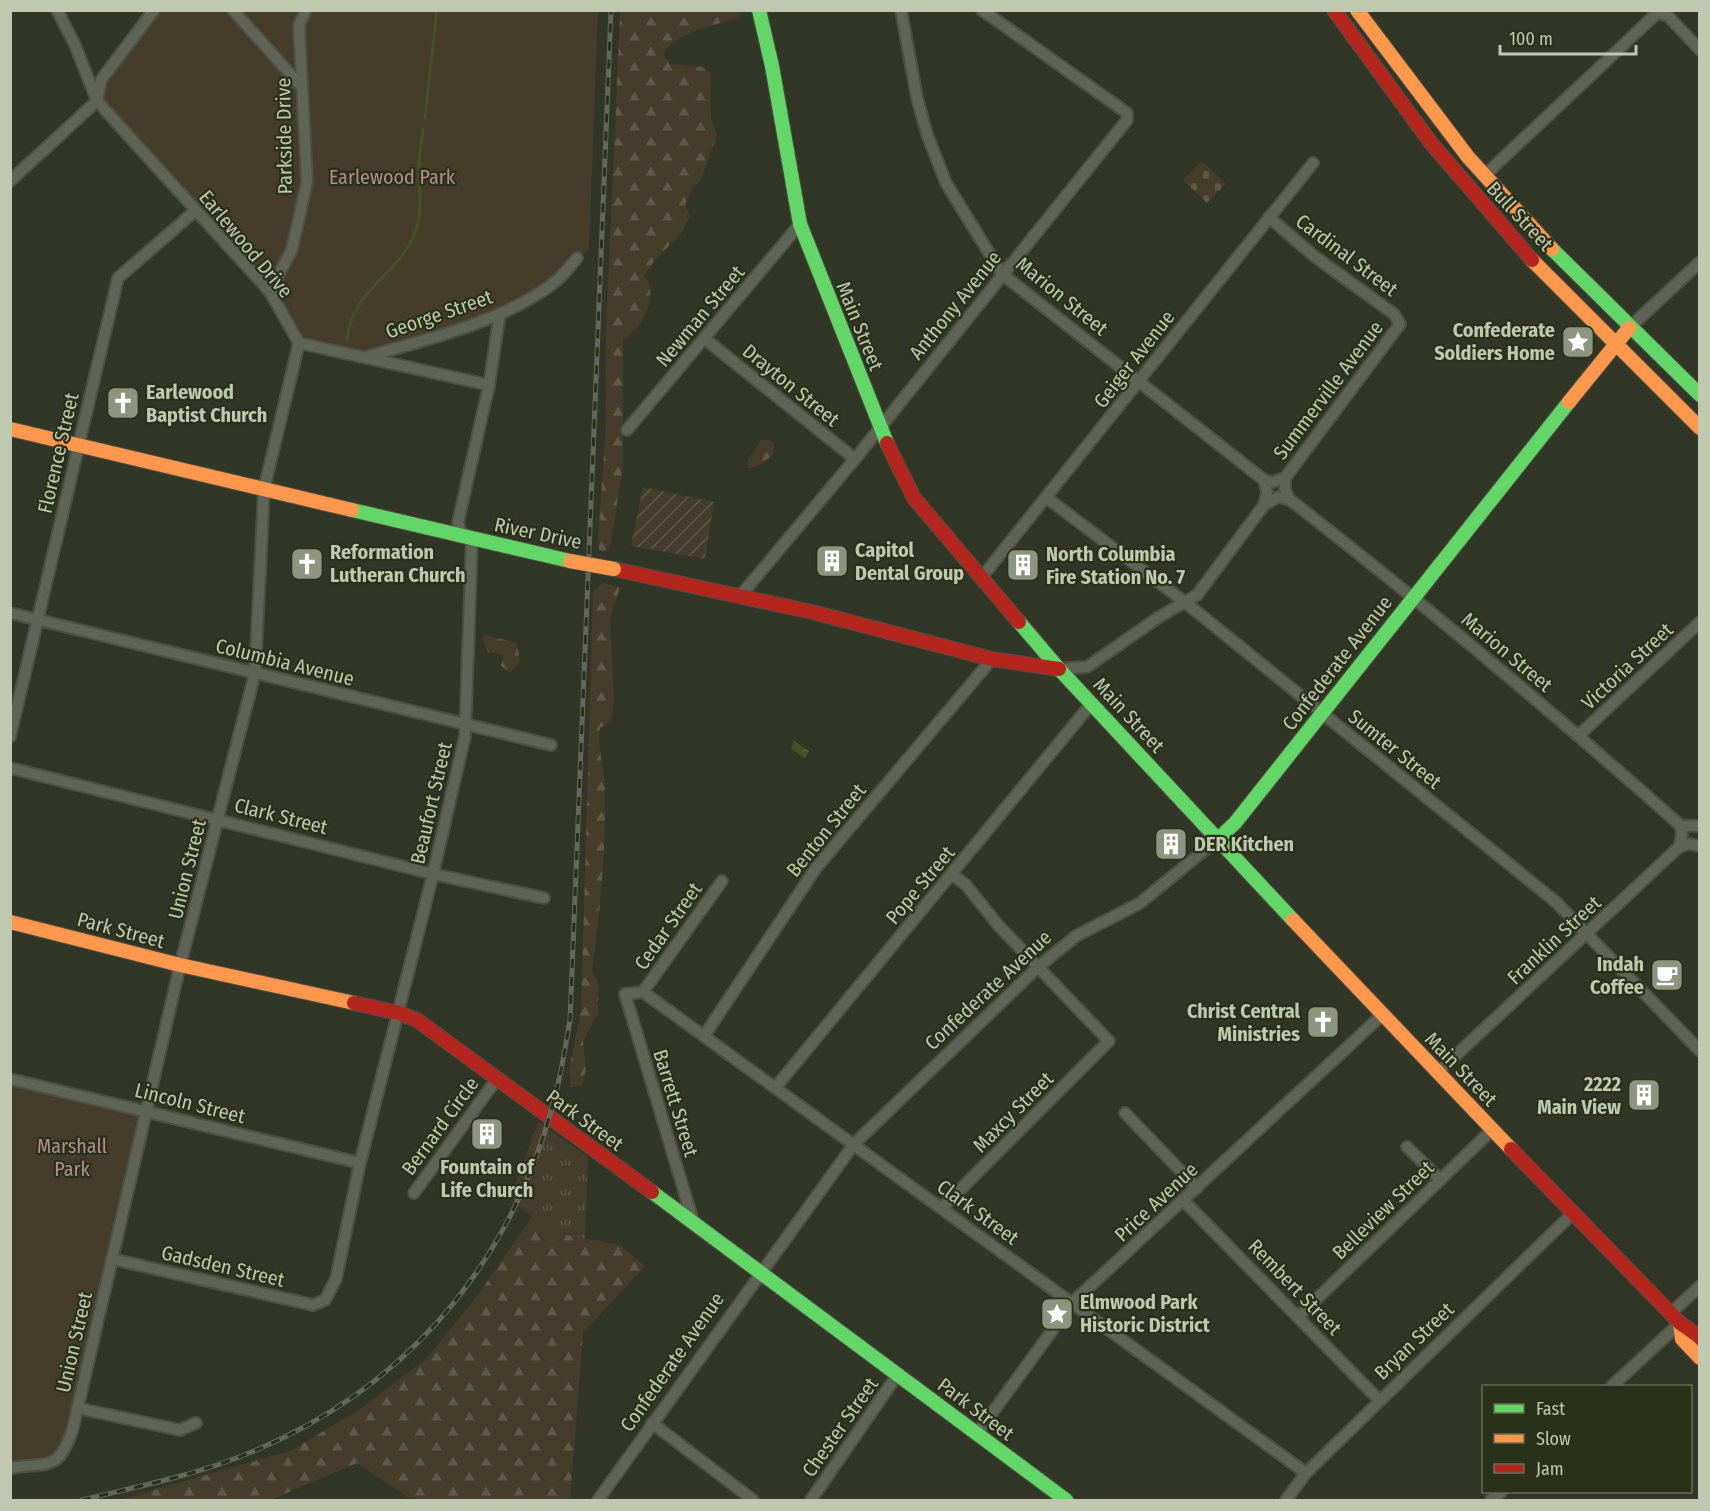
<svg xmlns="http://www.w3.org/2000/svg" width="1710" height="1511" font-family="'Fira Sans Condensed',sans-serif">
  <defs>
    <pattern id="grass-tufts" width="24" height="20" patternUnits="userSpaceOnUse" patternTransform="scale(1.5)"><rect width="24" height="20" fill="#453d29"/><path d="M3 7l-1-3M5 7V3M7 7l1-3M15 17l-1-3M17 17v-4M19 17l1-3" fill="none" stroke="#5e5846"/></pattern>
    <pattern id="forest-firs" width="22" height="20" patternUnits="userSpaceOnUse" patternTransform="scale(1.5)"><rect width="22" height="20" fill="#453d29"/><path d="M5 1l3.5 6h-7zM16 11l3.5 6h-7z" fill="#5e5846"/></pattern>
    <pattern id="cemetery-stones" width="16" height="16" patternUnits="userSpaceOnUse" patternTransform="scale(1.5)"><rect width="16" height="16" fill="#453d29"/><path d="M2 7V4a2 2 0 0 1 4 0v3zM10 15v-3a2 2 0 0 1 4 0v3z" fill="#5e5846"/></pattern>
    <pattern id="garden-furrows" width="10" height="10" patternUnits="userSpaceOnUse" patternTransform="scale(1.5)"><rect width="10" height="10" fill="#453d29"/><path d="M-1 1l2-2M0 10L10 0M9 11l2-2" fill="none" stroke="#5e5846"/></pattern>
    <pattern id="water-ripples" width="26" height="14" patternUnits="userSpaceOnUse" patternTransform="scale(1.5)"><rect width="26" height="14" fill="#445125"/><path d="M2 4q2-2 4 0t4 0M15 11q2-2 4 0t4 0" fill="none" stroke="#5d6942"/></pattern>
  </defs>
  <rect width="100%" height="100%" fill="#323626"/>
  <path fill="url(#grass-tufts)" d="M538,1122l50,35 -3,82 -34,-7 -41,-33z"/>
  <g fill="url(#forest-firs)">
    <path d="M620,11h120l1,6c-25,8 -63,14 -78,36l7,11 32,3 8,5 1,47 6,16 -16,45 -8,7 -8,17 5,13 -12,20 -23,23 -11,15c12,16 5,34 -4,49 -4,6 -12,11 -17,17v124l-13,82 -7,5 -4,-3 -1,-12 8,-112v-94z"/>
    <path d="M761,440h9l4,3 -1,12 -15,11 -10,2 -1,-6z"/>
    <path d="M603,583l17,4 -10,32 4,82 -3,20 -11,7c-3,22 5,43 5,64 1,59 -5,121 -13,179l6,11v31l-15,28 3,28 -4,17 -11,1 -2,-18 12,-58 12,-420z"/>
    <path d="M485,635l32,8 3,19 -10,10 -9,-6 2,-11 -15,-3 -6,-15z"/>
    <path d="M532,1217l19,15 69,13 25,21 -62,67 -13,167h-158l-55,-37 -87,37h-152l172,-49 66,-39 70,-53 51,-63z"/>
  </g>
  <path fill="url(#cemetery-stones)" d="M1202,161l24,23 -19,19 -24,-23z"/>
  <g fill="#453d29">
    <path d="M145,11h453l-9,239 -12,8 -22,24 -55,31 -132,43 -69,-13 -29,-51 -173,-191 4,-21z"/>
    <path d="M10,1079l136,32 -50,222 -38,126 -48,9z"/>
  </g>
  <path fill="url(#garden-furrows)" d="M643,487l71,15 -9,57 -74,-13z"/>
  <path fill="url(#water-ripples)" d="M794,741l15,10 -4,7 -14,-9z"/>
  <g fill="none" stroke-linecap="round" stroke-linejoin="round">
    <g stroke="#445125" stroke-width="3">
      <path d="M425,118l12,-108"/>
      <path d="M347,339c5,-47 45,-61 65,-99 13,-26 6,-51 7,-78 1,-11 3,-22 4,-33"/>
    </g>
    <g stroke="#4d5045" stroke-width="14">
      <g id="street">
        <path d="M57,10l18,35 22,56 173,191 29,51 190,42"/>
        <path d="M233,10l67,75"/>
        <path d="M901,10l16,88 10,36 19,49 56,91 262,206 8,2 13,-4"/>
        <path d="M1484,176l170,-160 4,-3 10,3 32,34"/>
        <path d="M10,181l87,-80 4,-21 53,-70"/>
        <path d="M1269,217l45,39 80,58 6,10 -115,154"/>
        <path d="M270,292l22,-43 15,-67 -8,-157 7,-15"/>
        <path d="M1629,328l71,-66"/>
        <path d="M705,339l150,120"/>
        <path d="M369,356c60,-17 136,-35 186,-74 8,-6 15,-16 22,-24"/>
        <path d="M627,430l173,-206"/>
        <path d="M1285,478v11l4,10c135,105 265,214 392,327h19"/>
        <path d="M1047,498l139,105 370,299 144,149"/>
        <path d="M1264,505l14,-8 11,2"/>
        <path d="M982,577l331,-414"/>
        <path d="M741,595l114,-136 272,-339v-7l-145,-103"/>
        <path d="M10,613l541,132"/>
        <path d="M1059,669l28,-2 72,-50 38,-22 67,-90 3,-12 -3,-13"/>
        <path d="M1579,735l121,-113"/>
        <path d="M10,737l108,-459 77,-67"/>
        <path d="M10,768l423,106 111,24"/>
        <path d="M1679,847l10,-3 11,2"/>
        <path d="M643,992l79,-111"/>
        <path d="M704,1036l112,-168 176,-209"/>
        <path d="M1438,1072l241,-225 3,-12 -1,-9"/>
        <path d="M10,1079l350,84"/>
        <path d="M775,1088l317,-385"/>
        <path d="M1125,1113l72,75"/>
        <path d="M1407,1147l33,32"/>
        <path d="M414,1193l82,-113"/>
        <path d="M1184,1201l195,199"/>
        <path d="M942,1208l167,-167 -111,-116 -32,-40 -13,-10"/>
        <path d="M693,1221l-68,-227 18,-2 663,481"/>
        <path d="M112,1259l201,46 12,-5 11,-21 24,-116 73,-289 32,-138 7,-197 -11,-6 -3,-11 31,-137 11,-72"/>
        <path d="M1670,1314l30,-28"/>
        <path d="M1299,1316l193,-186"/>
        <path d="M1612,1386l68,-63"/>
        <path d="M77,1408l103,22 16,-7"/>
        <path d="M652,1423l101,77"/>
        <path d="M976,1435l97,-133 309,-287"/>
        <path d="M10,1468c41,-6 49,3 63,-40l105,-454 77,-301 9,-184 35,-146"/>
        <path d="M598,1500l256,-356 184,-177 38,-31 64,-33 78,-64"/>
        <path d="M811,1500l87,-126"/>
        <path d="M1286,1500l20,-27 267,-260"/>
        <path d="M1491,1500l10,-8"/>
      </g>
    </g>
    <g stroke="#4d5045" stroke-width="16">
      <g id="fast">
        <path d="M759,10l13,56 28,158 87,219"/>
        <path d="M1552,249l148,146"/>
        <path d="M352,510l218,51"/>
        <path d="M1019,622l40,47 234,251"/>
        <path d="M1218,839l17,-16 334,-421"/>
        <path d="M652,1192l414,308"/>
      </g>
    </g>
    <g stroke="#4d5045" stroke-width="16">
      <g id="slow">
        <path d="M1357,10l111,147 84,92"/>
        <path d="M1532,260l168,168"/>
        <path d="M1569,402l60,-74"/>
        <path d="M10,429l342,81"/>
        <path d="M1293,920l218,229"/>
        <path d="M10,922l170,43 174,38"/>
        <path d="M1680,1323l2,16 18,19"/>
      </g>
    </g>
    <g stroke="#4d5045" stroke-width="16">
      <g id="jam">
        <path d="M1334,10l97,133 101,117"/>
        <path d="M887,443l27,55 105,124"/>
        <path d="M614,569l198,43 180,47 67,10"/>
        <path d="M354,1003l45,10 18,7 235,172"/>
        <path d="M1511,1149l169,174 20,14"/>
      </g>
    </g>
    <use href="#street" stroke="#606456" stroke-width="10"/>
    <use href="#fast" stroke="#63d668" stroke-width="14"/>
    <use href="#slow" stroke="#ff974d" stroke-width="14"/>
    <use href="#jam" stroke="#b3261e" stroke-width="14"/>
    <g stroke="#63685a" stroke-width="5">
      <path id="rail" d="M82,1500c49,-12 101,-22 149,-40 165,-61 276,-186 322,-356 8,-27 12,-56 17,-84l41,-1010"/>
    </g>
    <use href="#rail" stroke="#2a3119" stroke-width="3" stroke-dasharray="9" stroke-linecap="butt"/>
    <g stroke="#4e5243" stroke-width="16" stroke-linecap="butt">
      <path id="slow-bridge" d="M570,561l44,8"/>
    </g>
    <use href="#slow-bridge" stroke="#ff974d" stroke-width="14"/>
  </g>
  <defs>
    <g id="sight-square" transform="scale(1.725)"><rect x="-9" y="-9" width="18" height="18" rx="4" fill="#8e957f" stroke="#2a3119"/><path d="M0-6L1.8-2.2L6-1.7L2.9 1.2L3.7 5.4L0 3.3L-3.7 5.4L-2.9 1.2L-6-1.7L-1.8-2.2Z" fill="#fff"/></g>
    <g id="church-square" transform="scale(1.725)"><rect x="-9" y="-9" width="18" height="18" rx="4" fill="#8e957f" stroke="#2a3119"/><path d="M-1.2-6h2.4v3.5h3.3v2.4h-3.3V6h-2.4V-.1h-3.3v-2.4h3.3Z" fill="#fff"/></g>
    <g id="building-square" transform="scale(1.725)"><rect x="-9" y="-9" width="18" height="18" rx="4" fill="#8e957f" stroke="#2a3119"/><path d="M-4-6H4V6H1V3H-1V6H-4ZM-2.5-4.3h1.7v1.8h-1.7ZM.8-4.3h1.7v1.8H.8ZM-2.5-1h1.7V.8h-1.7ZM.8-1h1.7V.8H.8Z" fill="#fff"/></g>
    <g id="cafe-square" transform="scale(1.725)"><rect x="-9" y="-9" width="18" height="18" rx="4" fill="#8e957f" stroke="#2a3119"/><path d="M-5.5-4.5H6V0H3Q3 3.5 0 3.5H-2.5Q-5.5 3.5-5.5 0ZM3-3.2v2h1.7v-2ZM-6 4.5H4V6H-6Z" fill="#fff"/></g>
  </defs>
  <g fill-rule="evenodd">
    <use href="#sight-square" x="1578" y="342"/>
    <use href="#church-square" x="123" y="403"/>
    <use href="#building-square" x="832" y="561"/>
    <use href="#church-square" x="307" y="564"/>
    <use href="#building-square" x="1023" y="565"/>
    <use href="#building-square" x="1171" y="844"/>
    <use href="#cafe-square" x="1667" y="975"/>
    <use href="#church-square" x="1323" y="1022"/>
    <use href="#building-square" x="1644" y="1095"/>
    <use href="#building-square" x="487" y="1134"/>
    <use href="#sight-square" x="1057" y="1314"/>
  </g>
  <g text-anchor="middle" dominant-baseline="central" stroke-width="4.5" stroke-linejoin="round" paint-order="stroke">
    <g font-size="20" fill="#c0c8af" stroke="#2a3119">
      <text transform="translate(284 136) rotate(-91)">Parkside Drive</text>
      <text transform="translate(1520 216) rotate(47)">Bull Street</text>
      <text transform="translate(246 244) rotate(50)">Earlewood Drive</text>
      <text transform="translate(1347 255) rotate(37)">Cardinal Street</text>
      <text transform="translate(1062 296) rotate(39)">Marion Street</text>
      <text transform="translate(955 305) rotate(-51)">Anthony Avenue</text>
      <text transform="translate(439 314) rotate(-19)">George Street</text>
      <text transform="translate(700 316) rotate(-50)">Newman Street</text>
      <text transform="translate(860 326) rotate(68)">Main Street</text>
      <text transform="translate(1134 359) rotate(-52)">Geiger Avenue</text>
      <text transform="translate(791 385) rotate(39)">Drayton Street</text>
      <text transform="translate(1328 390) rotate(-53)">Summerville Avenue</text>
      <text transform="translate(58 453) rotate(-77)">Florence Street</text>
      <text transform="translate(538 533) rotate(12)">River Drive</text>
      <text transform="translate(1507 652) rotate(40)">Marion Street</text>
      <text transform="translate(285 662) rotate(14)">Columbia Avenue</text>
      <text transform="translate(1337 663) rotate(-52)">Confederate Avenue</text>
      <text transform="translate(1627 666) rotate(-43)">Victoria Street</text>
      <text transform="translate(1129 715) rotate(47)">Main Street</text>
      <text transform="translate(1395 749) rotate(39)">Sumter Street</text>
      <text transform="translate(431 803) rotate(-77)">Beaufort Street</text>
      <text transform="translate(281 816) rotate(14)">Clark Street</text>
      <text transform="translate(826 830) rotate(-51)">Benton Street</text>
      <text transform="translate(187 869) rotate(-76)">Union Street</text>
      <text transform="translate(920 885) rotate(-50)">Pope Street</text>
      <text transform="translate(668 926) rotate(-55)">Cedar Street</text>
      <text transform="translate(121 930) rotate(15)">Park Street</text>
      <text transform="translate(1554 940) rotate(-43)">Franklin Street</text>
      <text transform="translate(988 990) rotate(-43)">Confederate Avenue</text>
      <text transform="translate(1461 1069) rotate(46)">Main Street</text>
      <text transform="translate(190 1103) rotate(14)">Lincoln Street</text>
      <text transform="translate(676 1103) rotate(73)">Barrett Street</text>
      <text transform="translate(1013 1112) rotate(-45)">Maxcy Street</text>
      <text transform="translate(585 1120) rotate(36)">Park Street</text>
      <text transform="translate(440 1126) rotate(-54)">Bernard Circle</text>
      <text transform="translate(1156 1202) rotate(-43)">Price Avenue</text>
      <text transform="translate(1383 1210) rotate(-44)">Belleview Street</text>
      <text transform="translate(978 1212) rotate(36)">Clark Street</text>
      <text transform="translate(223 1266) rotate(13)">Gadsden Street</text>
      <text transform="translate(1295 1287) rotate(46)">Rembert Street</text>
      <text transform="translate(1414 1341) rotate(-44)">Bryan Street</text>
      <text transform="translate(74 1342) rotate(-77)">Union Street</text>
      <text transform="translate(672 1362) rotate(-55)">Confederate Avenue</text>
      <text transform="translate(976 1409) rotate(37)">Park Street</text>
      <text transform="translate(840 1427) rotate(-55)">Chester Street</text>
    </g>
    <g font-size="20" fill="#b58b8e" stroke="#2a3119">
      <text x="392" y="177">Earlewood Park</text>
      <text x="72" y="1146">Marshall<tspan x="72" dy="23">Park</tspan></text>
    </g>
    <g font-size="20" font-weight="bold" fill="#c0c8af" stroke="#2a3119" text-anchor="start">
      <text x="1555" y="330" text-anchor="end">Confederate<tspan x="1555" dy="23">Soldiers Home</tspan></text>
      <text x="146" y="392">Earlewood<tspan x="146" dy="23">Baptist Church</tspan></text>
      <text x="855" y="550">Capitol<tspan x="855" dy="23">Dental Group</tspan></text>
      <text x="330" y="552">Reformation<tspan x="330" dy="23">Lutheran Church</tspan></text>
      <text x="1046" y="554">North Columbia<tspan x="1046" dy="23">Fire Station No. 7</tspan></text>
      <text x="1194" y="844">DER Kitchen</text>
      <text x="1644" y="964" text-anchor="end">Indah<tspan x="1644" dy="23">Coffee</tspan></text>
      <text x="1300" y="1011" text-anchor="end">Christ Central<tspan x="1300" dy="23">Ministries</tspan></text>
      <text x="1621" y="1084" text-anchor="end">2222<tspan x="1621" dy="23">Main View</tspan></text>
      <text x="487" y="1167" text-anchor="middle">Fountain of<tspan x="487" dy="23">Life Church</tspan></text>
      <text x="1080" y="1302">Elmwood Park<tspan x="1080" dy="23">Historic District</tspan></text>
    </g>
  </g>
  <rect width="1710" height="1511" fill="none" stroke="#c0c8af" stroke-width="24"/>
  <rect x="1482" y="1385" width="210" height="108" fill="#2a3119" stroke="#666d55" stroke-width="1.5"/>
  <rect x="1494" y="1404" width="30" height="9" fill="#63d668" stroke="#666d55" stroke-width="1.5"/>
  <text x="1536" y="1415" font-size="18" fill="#c0c8af">Fast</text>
  <rect x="1494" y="1434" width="30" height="9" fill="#ff974d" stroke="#666d55" stroke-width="1.5"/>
  <text x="1536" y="1445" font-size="18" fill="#c0c8af">Slow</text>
  <rect x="1494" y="1464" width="30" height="9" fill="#b3261e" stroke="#666d55" stroke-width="1.5"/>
  <text x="1536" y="1475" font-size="18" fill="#c0c8af">Jam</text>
  <path d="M1500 45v9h136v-9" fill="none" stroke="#c0c8af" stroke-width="3"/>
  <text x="1509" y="45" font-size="18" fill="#c0c8af" stroke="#2a3119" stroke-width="4.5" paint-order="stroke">100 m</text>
</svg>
